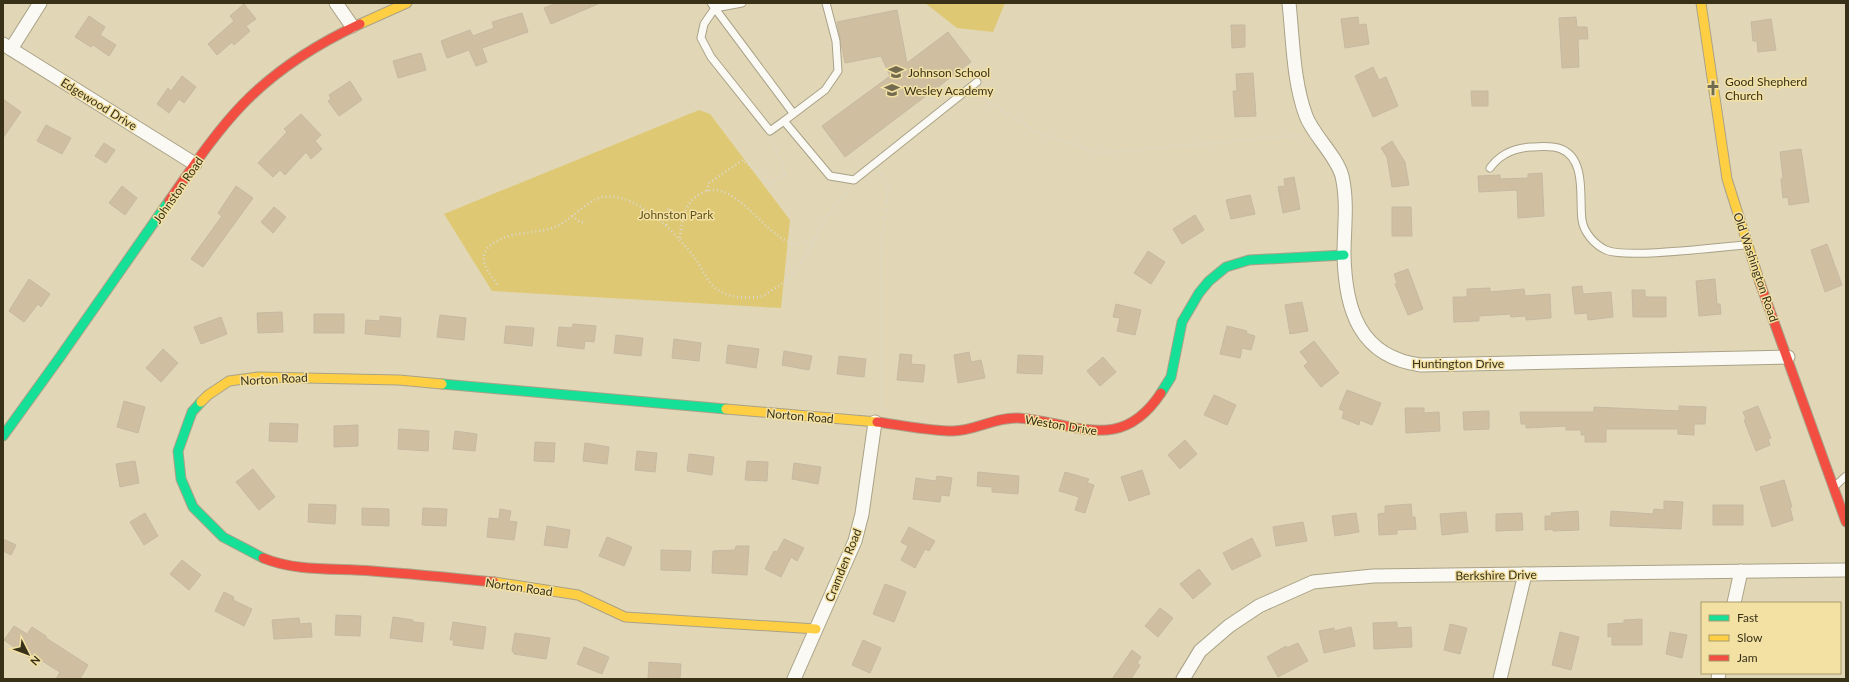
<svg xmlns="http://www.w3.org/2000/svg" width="1849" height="682" font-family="Lato,sans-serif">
  <rect width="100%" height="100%" fill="#e1d7b6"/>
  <g fill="#dfc874">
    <path d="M925,3h80l-12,29 -36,-4z"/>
    <path d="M699,110l11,4 80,106 -9,88 -289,-17 -48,-77z"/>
  </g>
  <g fill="#cfbfa0" stroke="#c6b9a1">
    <path d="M557,3h43l-49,21 -7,-16z"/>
    <path d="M244,4l12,15 -10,7 4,5 -16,14 -2,-3 -15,13 -9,-11 26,-23 -4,-5z"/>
    <path d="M897,10l10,53 41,-31 23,30 -126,95 -23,-31 68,-50 -9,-20 -36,7 -8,-41z"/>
    <path d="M522,13l6,19 -46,16 5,14 -11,4 -7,-16 -22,8 -6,-17 29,-11 3,6 21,-8 -2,-6z"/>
    <path d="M89,16l16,11 -5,8 16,10 -7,11 -16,-11 -2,2 -16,-10z"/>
    <path d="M1358,17l1,8 7,-1 3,20 -24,4 -4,-29z"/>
    <path d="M1576,17l1,10h10l1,12h-10l1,28 -17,1 -3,-50z"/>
    <path d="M1771,19l5,31 -18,2 -1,-11h-4l-2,-19z"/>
    <path d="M1231,25h14v22l-13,1z"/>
    <path d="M421,53l5,17 -28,8 -5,-17z"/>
    <path d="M1373,67l6,13 7,-3 12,29 -25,11 -18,-41z"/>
    <path d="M1253,73l3,43 -21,1 -2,-26h4l-1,-17z"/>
    <path d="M182,76l14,11 -12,16 -5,-4 -10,14 -12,-9 11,-16 3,3z"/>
    <path d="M350,81l12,19 -23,16 -11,-15 3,-2 -2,-4z"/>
    <path d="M1471,91h17v15h-16z"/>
    <path d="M3,99l18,13 -18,26z"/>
    <path d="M301,114l20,21 -6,6 7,8 -11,10 -5,-7 -21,23 -5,-5 -7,7 -15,-14 29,-31 -3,-3z"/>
    <path d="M46,125l25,13 -9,16 -25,-13z"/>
    <path d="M1392,141l13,21 4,23 -17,2 -5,-30 -6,-9z"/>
    <path d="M104,143l11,7 -9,13 -11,-7z"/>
    <path d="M1801,149l8,53 -20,3 -1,-8 -5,1 -2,-19 2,-1 -3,-26z"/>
    <path d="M1542,173l2,43 -26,2 -1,-28 -38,2 -1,-16 22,-1v4l28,-1v-4z"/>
    <path d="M1294,177l6,32 -17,4 -5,-26 7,-1 -1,-7z"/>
    <path d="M122,186l15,12 -12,17 -16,-12z"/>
    <path d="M236,186l17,12 -50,69 -12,-8 31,-43 -4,-3z"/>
    <path d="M1250,195l5,19 -24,5 -5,-19z"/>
    <path d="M274,207l12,10 -13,16 -12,-11z"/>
    <path d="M1392,207h19l1,29h-20z"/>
    <path d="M1195,215l9,15 -22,14 -9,-15z"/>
    <path d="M1827,244l15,41 -17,7 -14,-42z"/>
    <path d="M1148,251l17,11 -14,22 -17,-11z"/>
    <path d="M1408,269l15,40 -15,6 -13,-31 2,-1 -3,-9z"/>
    <path d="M29,279l21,15 -9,13 -3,-3 -14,18 -15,-11z"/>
    <path d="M1715,279l2,25h3l1,10 -22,2 -3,-35z"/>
    <path d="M1582,286l1,8 28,-2 2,25 -25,3 -1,-7 -12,1 -3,-27z"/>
    <path d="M1490,288v4l34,-3 1,7 25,-2 1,24 -25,2v-4l-15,1 -1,-3 -31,2v5l-25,1 -1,-25h14v-8z"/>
    <path d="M1632,290h13v7h21v20h-33z"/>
    <path d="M1302,302l6,29 -18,3 -5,-29z"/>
    <path d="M1116,304l25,6 -6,25 -18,-4 3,-13 -7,-1z"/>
    <path d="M282,312l1,20 -25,1 -1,-20z"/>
    <rect x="314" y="314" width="30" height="19"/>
    <path d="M440,315l26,3 -2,22 -27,-3z"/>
    <path d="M380,316l21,2 -1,19 -35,-3 1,-14 14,1z"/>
    <path d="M221,317l6,17 -26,10 -7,-17z"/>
    <path d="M573,324l23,2 -2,16 -9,-1 -1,8 -27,-3 2,-19 13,1z"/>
    <path d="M506,326l28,2 -2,18 -28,-3z"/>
    <path d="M1227,326l20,5 -1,2 9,3 -4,14 -9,-2 -2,10 -20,-4z"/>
    <path d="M616,335l27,3 -2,18 -27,-3z"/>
    <path d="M674,339l27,4 -2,18 -27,-3z"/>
    <path d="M1314,341l25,32 -18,14 -17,-21 4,-4 -8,-10z"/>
    <path d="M728,345l31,4 -3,19 -30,-5z"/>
    <path d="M163,349l15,14 -17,19 -15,-14z"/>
    <path d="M784,351l28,5 -3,14 -27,-5z"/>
    <path d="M969,352l2,10 10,-2 4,18 -27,5 -4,-28z"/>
    <path d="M900,354l12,1 -1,9 14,1 -2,17 -26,-2z"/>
    <path d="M1018,355l25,1 -1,18 -25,-1z"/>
    <path d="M839,356l27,3 -2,18 -27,-3z"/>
    <path d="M1103,357l13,15 -16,14 -13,-15z"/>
    <path d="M1347,390l34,13 -9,22 -12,-5 -1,5 -17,-7 2,-7 -5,-2z"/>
    <path d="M1214,395l22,10 -9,20 -23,-10z"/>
    <path d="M124,401l21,6 -7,26 -21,-6z"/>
    <path d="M1679,406l27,1 -1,17h-11v11l-16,-1v-5h-72v13h-21v-7h-4v-5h-15v-4l-40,2v-4h-5l-1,-12h74v-5l85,4z"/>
    <path d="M1758,406l13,32 -3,1 2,6 -14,6 -12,-31 2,-1 -3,-7z"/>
    <path d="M1405,408h19v5l15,-1 1,19 -34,2z"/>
    <path d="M1489,411v18l-25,1 -1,-18z"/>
    <path d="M270,423l28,1 -1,18 -28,-1z"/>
    <path d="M358,425v21l-24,1v-21z"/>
    <path d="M399,429l30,2 -1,20 -30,-2z"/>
    <path d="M455,431l22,3 -2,17 -22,-2z"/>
    <path d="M1185,440l12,14 -17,15 -12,-14z"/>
    <path d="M535,442l20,1 -1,19 -20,-1z"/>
    <path d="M585,443l24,4 -2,17 -24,-3z"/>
    <path d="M637,451l20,2 -2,19 -20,-2z"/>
    <path d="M689,454l25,3 -2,18 -25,-4z"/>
    <path d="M135,461l4,22 -19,4 -4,-23z"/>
    <path d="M747,461l21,1 -1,19 -22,-1z"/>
    <path d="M794,463l27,4 -3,17 -26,-5z"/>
    <path d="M253,469l22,28 -16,13 -23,-28z"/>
    <path d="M1142,470l8,24 -21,7 -8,-24z"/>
    <path d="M978,472l41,4 -1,18 -26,-2v-5l-15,-1z"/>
    <path d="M1065,472l24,7 -2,4 7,2 -9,28 -10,-3 4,-13 -20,-6z"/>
    <path d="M937,476l15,2 -3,18 -8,-1 -1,7 -27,-3 3,-21 20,3z"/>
    <path d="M1784,480l8,27h-2l3,13 -21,7 -12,-40z"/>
    <path d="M1664,501l19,1 -2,27 -71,-3 1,-15 42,3 1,-5 10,1z"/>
    <path d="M309,504l27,1 -1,19 -27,-2z"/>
    <path d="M1411,504l1,13h3l1,12 -19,1v4l-18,1 -1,-21 7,-1v-7z"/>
    <rect x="1713" y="505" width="30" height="20"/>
    <path d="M362,508l27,1v17l-27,-1z"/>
    <path d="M423,508l24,1 -1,17 -24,-1z"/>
    <path d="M500,509l11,2 -2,10 8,1 -3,18 -27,-3 2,-19 10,1z"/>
    <path d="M1578,511l1,19 -26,1v-2l-8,1v-14h7l-1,-3z"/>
    <path d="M1466,512l2,20 -26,3 -2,-21z"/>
    <path d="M145,513l13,23 -14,9 -14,-23z"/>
    <path d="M1356,513l3,19 -24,4 -3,-20z"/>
    <path d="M1522,513l1,17 -27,1v-17z"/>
    <path d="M1303,522l4,19 -31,5 -3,-19z"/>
    <path d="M547,526l23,4 -3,18 -23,-3z"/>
    <path d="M909,527l26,14 -6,10 -4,-2 -10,19 -14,-8 7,-14 -7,-4z"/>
    <path d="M607,537l25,10 -8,19 -25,-10z"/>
    <path d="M1252,538l9,18 -29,14 -9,-17z"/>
    <path d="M3,539l13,6 -5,10 -8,-4z"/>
    <path d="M784,539l20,9 -7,13 -6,-4 -10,20 -16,-8 9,-18 3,1z"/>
    <path d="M736,546h13l-2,29 -35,-2 1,-22 22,-1z"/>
    <path d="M661,550l30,1 -1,20 -29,-1z"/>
    <path d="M182,560l19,15 -12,15 -19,-16z"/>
    <path d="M1199,569l12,15 -18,15 -13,-15z"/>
    <path d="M885,584l21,8 -12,30 -21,-8z"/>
    <path d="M224,592l10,5 -1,3 19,9 -8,17 -29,-15z"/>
    <path d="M1160,608l13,10 -15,19 -13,-11z"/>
    <path d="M336,615l25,1 -1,20 -25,-1z"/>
    <path d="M393,617l20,3v2l11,1 -2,19 -32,-4z"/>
    <path d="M299,618l1,6 11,-1 1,14 -38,2 -2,-19z"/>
    <path d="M1642,619v26h-30v-9l-4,1v-13l16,-1v-3z"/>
    <path d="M453,622l33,5 -3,22 -30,-4 1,-5h-4z"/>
    <path d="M1397,622v6l14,-1 1,20 -38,2 -1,-26z"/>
    <path d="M1450,624l17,4 -7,26 -16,-4z"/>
    <path d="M14,626l13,8 5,-7 14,9v2l42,27 -8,14h-24l4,-7 -26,-16 -3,3 -27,-19z"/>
    <path d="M1351,627l4,19 -31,7 -5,-22 15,-3v3z"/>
    <path d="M1560,632l19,5 -8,33 -19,-5z"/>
    <path d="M1670,632l17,3 -5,23 -16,-4z"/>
    <path d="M515,633l35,5 -4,21 -32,-5v-2l-2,-1z"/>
    <path d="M863,640l18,8 -11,25 -18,-8z"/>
    <path d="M1298,643l10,18 -30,16 -11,-20 19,-11 1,2z"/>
    <path d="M584,647l25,10 -7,17 -25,-10z"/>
    <path d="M1132,650l9,7 -4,6 3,2 -9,14h-19z"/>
    <path d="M649,662l32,2 -1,15h-32z"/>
  </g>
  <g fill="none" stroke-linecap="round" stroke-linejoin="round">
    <g stroke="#aaa288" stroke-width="9">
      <g id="lane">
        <path d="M711,3l82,110"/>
        <path d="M742,3l-27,5 -11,16 -3,14 10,19 59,74 14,-10 46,55 24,4 123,-98"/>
        <path d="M784,121l41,-31 13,-19 -2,-30 -10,-38"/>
        <path d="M1490,168c10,-14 23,-20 41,-21 9,0 20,-2 30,2 26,10 18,51 21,71 2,13 13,25 24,30 19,9 113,-3 139,-5"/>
        <path d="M1835,486l11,-10"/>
      </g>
    </g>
    <g stroke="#aaa288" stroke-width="15">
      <g id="street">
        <path d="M336,3l16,23"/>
        <path d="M1289,3c4,37 4,78 17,113 7,19 30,39 36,60 6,26 2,52 2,78 1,55 15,103 77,111l367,-8"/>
        <path d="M3,44l192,120"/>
        <path d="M11,49l29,-46"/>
        <path d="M1734,603l7,-32"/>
        <path d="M794,679l61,-138 7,-27 13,-92"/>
        <path d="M1183,679l17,-28 29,-25 30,-20 54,-24 60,-6 473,-6"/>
        <path d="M1500,679l25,-105"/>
        <path d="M1718,679l1,-6"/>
      </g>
    </g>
    <g stroke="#aaa288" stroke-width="11">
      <g id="fast">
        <path d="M442,384l284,25"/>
        <path d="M1161,393l10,-16 11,-55 17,-29 10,-12 17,-14 23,-7 95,-5"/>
        <path d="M201,402l-9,10 -14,39 3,28 12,28 30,30 40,21"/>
        <path d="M3,436l57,-79 109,-156"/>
      </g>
    </g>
    <g stroke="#aaa288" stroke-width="11">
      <g id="slow">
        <path d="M1701,3l26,176 33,104"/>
        <path d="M360,24l47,-21"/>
        <path d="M201,402l7,-7 21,-14 30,-4 140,3 43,4"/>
        <path d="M726,409l151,13"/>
        <path d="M494,582l84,13 47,22 191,12"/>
      </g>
    </g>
    <g stroke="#aaa288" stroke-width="11">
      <g id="jam">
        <path d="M169,201c23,-33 46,-68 74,-97 33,-34 74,-60 117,-80"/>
        <path d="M1760,283l86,239"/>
        <path d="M877,422c25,3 51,9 76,9 22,0 42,-14 65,-13 58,4 102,37 143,-25"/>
        <path d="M263,558c34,14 73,10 109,13 41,3 82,7 122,11"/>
      </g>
    </g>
    <g stroke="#dcd8cd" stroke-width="2.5" stroke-dasharray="1 3" stroke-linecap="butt">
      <path d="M982,90l7,13 50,30 61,20 203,-18"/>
      <path d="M879,171l9,13 -7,68 1,157"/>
      <path d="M707,191l2,-8 34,-23 27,25 15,-11 -13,-35"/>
      <path d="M572,216l8,6 6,1"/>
      <path d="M666,225l3,-9 -1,-9"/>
      <path d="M680,238c2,-18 4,-36 22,-45 32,-17 62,43 90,50 8,3 16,-1 23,-4"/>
      <path d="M497,284c-7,-10 -19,-23 -10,-35 2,-4 9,-7 12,-9 14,-9 42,-6 58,-14 16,-7 29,-26 46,-29 35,-5 75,38 94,64 6,9 11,23 21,29 12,8 27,8 41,7 5,-1 9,-4 13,-7 28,-15 37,-42 52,-68 7,-12 17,-23 26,-34"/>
    </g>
    <use href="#lane" stroke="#faf9f4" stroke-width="7"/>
    <use href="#street" stroke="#faf9f4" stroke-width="13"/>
    <use href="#fast" stroke="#16e098" stroke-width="9"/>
    <use href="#slow" stroke="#ffcf43" stroke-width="9"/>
    <use href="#jam" stroke="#f24e42" stroke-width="9"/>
  </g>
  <defs>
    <g id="school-bare" transform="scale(1.2)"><path d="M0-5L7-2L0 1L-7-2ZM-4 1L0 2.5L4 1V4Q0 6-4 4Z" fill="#736b4f" stroke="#f3e1a4" stroke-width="2.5" paint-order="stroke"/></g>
    <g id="church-bare" transform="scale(1.2)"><path d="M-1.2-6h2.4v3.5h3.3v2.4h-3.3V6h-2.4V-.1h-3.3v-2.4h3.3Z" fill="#736b4f" stroke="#f3e1a4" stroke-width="2.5" paint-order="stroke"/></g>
  </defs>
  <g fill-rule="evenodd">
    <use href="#school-bare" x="896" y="72"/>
    <use href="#church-bare" x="1713" y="88"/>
    <use href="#school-bare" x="892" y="90"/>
  </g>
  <g text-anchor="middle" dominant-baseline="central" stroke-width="3" stroke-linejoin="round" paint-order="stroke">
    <g font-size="12" fill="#383118" stroke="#f3e1a4" text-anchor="start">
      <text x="908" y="72">Johnson School</text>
      <text x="1725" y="81">Good Shepherd<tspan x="1725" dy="14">Church</tspan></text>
      <text x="904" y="90">Wesley Academy</text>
    </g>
    <g font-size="12" fill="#383118" stroke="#f3e1a4">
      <text transform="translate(99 104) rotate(32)">Edgewood Drive</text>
      <text transform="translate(178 190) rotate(-55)">Johnston Road</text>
      <text transform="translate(1756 267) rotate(71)">Old Washington Road</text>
      <text x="1458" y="363">Huntington Drive</text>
      <text transform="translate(274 379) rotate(-3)">Norton Road</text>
      <text transform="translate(800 416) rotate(5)">Norton Road</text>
      <text transform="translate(1061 425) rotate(9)">Weston Drive</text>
      <text transform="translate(843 565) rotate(-68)">Cramden Road</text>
      <text transform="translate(1496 575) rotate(-1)">Berkshire Drive</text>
      <text transform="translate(519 587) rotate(8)">Norton Road</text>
    </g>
    <g font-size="12" fill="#61521b" stroke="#f3e1a4">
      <text x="676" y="214">Johnston Park</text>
    </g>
  </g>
  <rect width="1849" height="682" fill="none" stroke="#383118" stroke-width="8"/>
  <rect x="1701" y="602" width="140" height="72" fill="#f3e1a4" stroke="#a89b6c"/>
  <rect x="1709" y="615" width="20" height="6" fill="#16e098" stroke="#a89b6c"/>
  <text x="1737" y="622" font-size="12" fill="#383118">Fast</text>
  <rect x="1709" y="635" width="20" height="6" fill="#ffcf43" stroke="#a89b6c"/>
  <text x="1737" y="642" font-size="12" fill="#383118">Slow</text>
  <rect x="1709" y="655" width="20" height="6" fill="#f24e42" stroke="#a89b6c"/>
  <text x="1737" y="662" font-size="12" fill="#383118">Jam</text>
  <g transform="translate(28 654) rotate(132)" stroke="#f3e1a4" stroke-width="3" paint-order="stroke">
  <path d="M0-3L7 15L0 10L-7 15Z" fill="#383118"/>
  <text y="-6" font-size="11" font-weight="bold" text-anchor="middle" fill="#383118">N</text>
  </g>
</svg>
